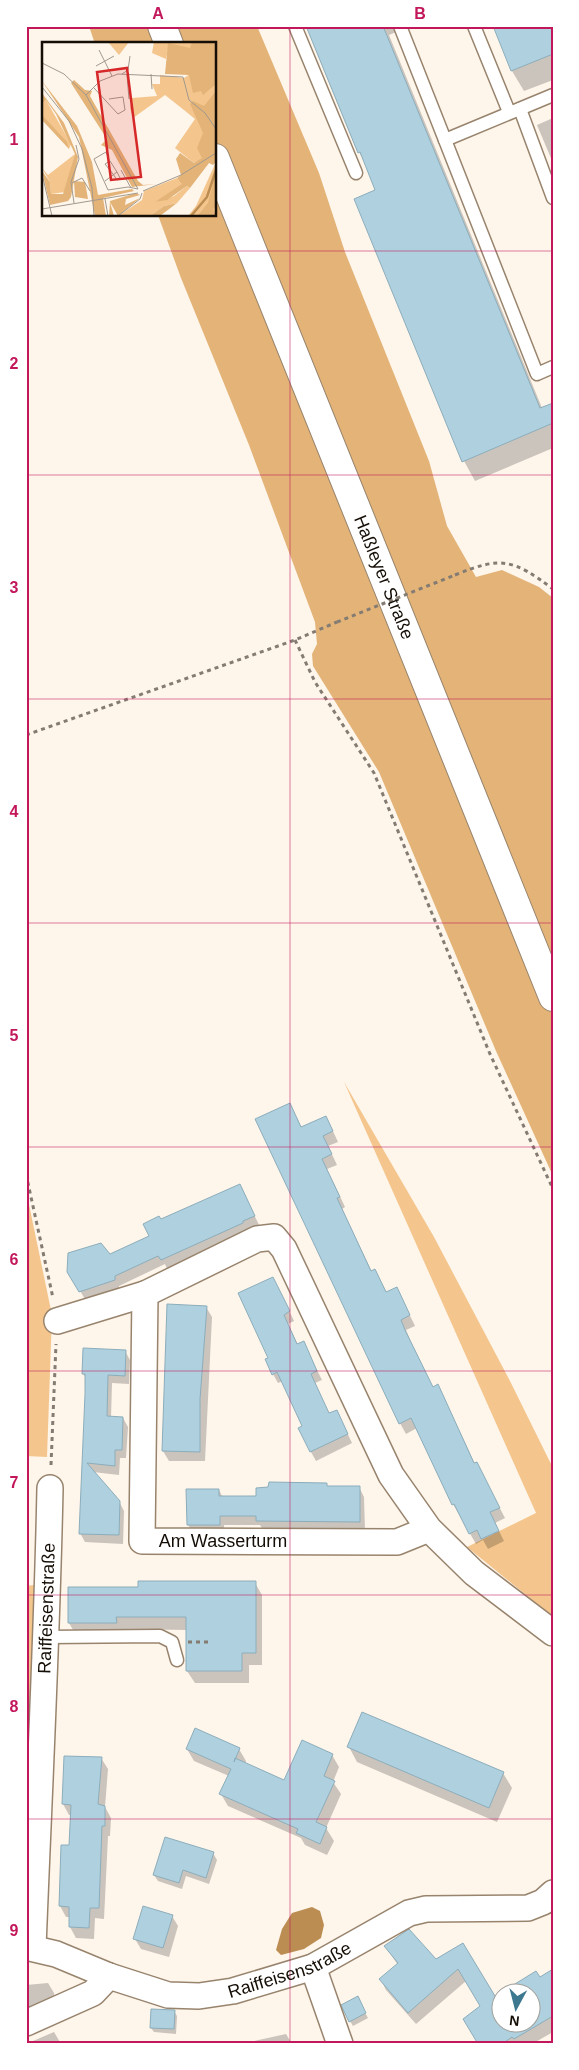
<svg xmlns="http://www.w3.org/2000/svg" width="579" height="2070" font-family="Arial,sans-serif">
  <rect width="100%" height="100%" fill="#fef5eb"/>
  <g fill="#f4c68d">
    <path d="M344,1082l90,155 76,144 43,87v149l-86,-70 69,-34z"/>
    <path d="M26,1190l26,125 -5,142 -21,-1z"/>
    <path d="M41,1584l-5,122 -10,10v-130z"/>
  </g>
  <path fill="#e3b377" d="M89,26h168l62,147 26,79 84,209 18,65 29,51 26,-7 37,17 14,11v175l-2,1 2,4v398l-57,-125 -117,-279 -66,-106 -1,-12 5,-10 -2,-22 -66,-177 -68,-167 -23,-63h57v-171h-120z"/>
  <path fill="#bb8d52" d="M312,1907l8,4 4,14 -3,13 -17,11 -23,6 -5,-5 6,-21 10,-16z"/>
  <g fill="#0003">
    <path d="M308,26h102l-21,9 153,373 11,-4v44l-78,33 -11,-20 -87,-270 -9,-23 -9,-16z"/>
    <path d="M495,26h58v54l-29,11 -12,-20z"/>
    <path d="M553,118v45l-16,-38z"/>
    <path d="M295,1115l7,13 29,-1 7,15 -10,4 9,19 -10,4 18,38 -3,2 30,63 3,-2 12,23 15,6 13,27 -9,4 5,12 22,46 10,8 32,68 7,10 23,44 -10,5 9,18 -16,8 -5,-9 -7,4 -23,-40 -36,-76 -11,6 -6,-11 -143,-303z"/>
    <path d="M240,1185l19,40 -12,6 1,2 -81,36 -2,-5 -46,22v3l-33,12 -17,-29 41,-16 41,-19 9,-17z"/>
    <path d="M278,1287l16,34 -6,3 10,21 10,7 14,28 -7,3 14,32 12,5 11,23 -36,18 -5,-9 -7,-26 -21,-45 -5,2 -5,-9 -3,-16z"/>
    <path d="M168,1305l38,2 6,10 -7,144h-36l-6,-10z"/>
    <path d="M125,1351l5,9 -1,24 -17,-1 -1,35h12l5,9 -2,31h-6l-1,17 -26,-3 26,29 5,10 -1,33 -38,-2 -5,-9 6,-155 -3,-4z"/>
    <path d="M326,1484l2,4 31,-1 5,10 1,34 -102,-1 -3,-5h-36v9h-30l-6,-9 31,-35 4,8 34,-1 13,-8z"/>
    <path d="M255,1583l7,12v70h-13v18h-54l-8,-12 1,-41 -65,-1v6h-47l-7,-12 70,-35z"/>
    <path d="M349,1747l154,26 9,15 -15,34 -140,-60z"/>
    <path d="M187,1749h52l7,12 -1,3 40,18 47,-27 7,12 -6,15 8,12 -15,34 8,13 -7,14 -22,-10 -4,-7 -73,-32 -7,-12 8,-18 -35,-15z"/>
    <path d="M101,1758l7,11 -3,38 6,11 -1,18h-2l-4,83 -9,-1 -1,21 -18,-1 -6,-11v-10h-4l-6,-11 2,-60 8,1 1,-32h-2l-6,-11z"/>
    <path d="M213,1853l4,7 -8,24 -23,-8 -4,13 -24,-8 -4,-6z"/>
    <path d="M172,1916l6,10 -9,31 -28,-8 -6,-10z"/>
    <path d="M463,1945l39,77h30v-30h-28l32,-19 3,6 14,-8v61l-21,12h-53l3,-38 -16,-25 -50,43 -30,-34 -6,-12h2l16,-13 -13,-19 50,15z"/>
    <path d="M48,1983l6,10 1,9 -29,7v-24z"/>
    <path d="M357,1998l11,20 -15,8 -3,-5z"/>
    <path d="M174,2011l3,5 -1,18 -22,-2 -3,-4z"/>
    <path d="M54,2032l7,12h-35z"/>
    <path d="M286,2034l6,10h-42v-2z"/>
  </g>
  <g fill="#afd1df" stroke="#8cadbb">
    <path d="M306,26h77l157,382 13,-5v20l-91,39 -108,-263 21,-9 -15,-38 -2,1z"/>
    <path d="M493,26h60v28l-42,17z"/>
    <path d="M290,1103l11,24 25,-11 7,15 -10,5 9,18 -10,5 18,38 -3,1 34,73 4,-2 11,23 11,-5 13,28 -9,5 4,10 28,57 5,-3 36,79 3,-1 23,46 -10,4 9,19 -18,8 -4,-9 -8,4 -15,-30 -2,1 -41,-87 -12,6 -144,-305z"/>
    <path d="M240,1184l15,32 -12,5v2l-82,37 -3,-4 -43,20v4l-36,12 -12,-20 1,-19 33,-10 9,11 39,-18 -6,-12 16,-8 2,3z"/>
    <path d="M273,1277l17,34 -6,4 13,29 7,-3 13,30 -6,3 18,39 8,-3 11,24 -38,18 -12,-24 4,-2 -25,-54 -5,3 -7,-16 3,-1 -30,-65z"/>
    <path d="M167,1304l40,2 -7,93v53l-38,-1z"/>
    <path d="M83,1348l43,2 -1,26 -17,-1 -1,41 16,1 -1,33h-7v16l-28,-3 33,38 -1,34 -40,-1 6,-140v-20h-3z"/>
    <path d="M269,1482l58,1v3h33v36l-104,-1v-5h-36v9h-33l-1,-36h33v7h37v-8l12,-1z"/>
    <path d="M138,1581h118v72h-14v18h-56v-54h-70l1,6h-49v-36h70z"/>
    <path d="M362,1712l142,60 -15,36 -142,-61z"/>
    <path d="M195,1728l45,20 -6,14 1,-4 49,22 18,-40 31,14 -9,22 11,5 -19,41 11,5 -7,17 -24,-11 2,-4 -79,-35 12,-25 -45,-20z"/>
    <path d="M64,1756l38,1 -4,47 7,2v20h-3l-3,82h-9l-1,20 -20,-1v-20l-10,-1 2,-61h8l2,-40 -9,-1z"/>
    <path d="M165,1837l49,15 -8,26 -23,-8 -4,13 -26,-8z"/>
    <path d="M143,1906l30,9 -10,33 -30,-9z"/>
    <path d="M409,1929l27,30 27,-16 32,53 7,-3v29h30v-30h-30l34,-21 4,6 13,-8v47l-39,23 -2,-2 -10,7h-24l-15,-25 17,-13 -22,-37 -50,44 -29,-34 19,-16 -14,-17z"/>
    <path d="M358,1996l8,17 -17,9 -8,-17z"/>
    <path d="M151,2009l24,1 -1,19 -24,-1z"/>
  </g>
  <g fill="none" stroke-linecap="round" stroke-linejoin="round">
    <g stroke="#98846d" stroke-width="15">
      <g id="lane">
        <path d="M295,26l61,147"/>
        <path d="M400,26l45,114"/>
        <path d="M474,26l35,86"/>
        <path d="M553,95l-108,45 92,234 16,-7"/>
        <path d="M520,109l33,89"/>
        <path d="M47,1637l113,-1 12,6 5,18"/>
      </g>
    </g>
    <g stroke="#98846d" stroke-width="28">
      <g id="street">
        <path d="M57,1321l88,-27"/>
        <path d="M429,1529l-32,13 -255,-1 3,-247 112,-55 17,-2 10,12 107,226 38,54 45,44 79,60"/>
        <path id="s1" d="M26,1947l30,7 53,22 59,19 31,1 34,-5 80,-24 96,-54 17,-4 102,-1 15,-6 10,-9"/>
        <path id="s2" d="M33,1947c6,-153 14,-306 17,-459"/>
        <path d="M313,1967l27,77"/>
        <path d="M26,2023l67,-30 16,-17"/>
      </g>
    </g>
    <g stroke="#98846d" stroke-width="30">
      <g id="secondary">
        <path d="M162,26l7,18"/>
        <path id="s3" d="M215,158l338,839"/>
      </g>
    </g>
    <g stroke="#847c73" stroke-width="3" stroke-dasharray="4 4" stroke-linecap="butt">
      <path d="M455,575c46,-19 58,-16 98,14"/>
      <path d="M295,640l20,42 59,91 116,281 63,135"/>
      <path d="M26,735l269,-95 42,-18"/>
      <path d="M26,1174l27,124"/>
      <path d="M51,1465l5,-121"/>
      <path d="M188,1642h21"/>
    </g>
    <use href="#lane" stroke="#fff" stroke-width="12"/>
    <use href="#street" stroke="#fff" stroke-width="25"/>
    <use href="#secondary" stroke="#fff" stroke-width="28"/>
    <path stroke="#847c73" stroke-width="3" stroke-dasharray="4 4" stroke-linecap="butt" d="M337,622l118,-47"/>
  </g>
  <path fill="none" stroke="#c2185b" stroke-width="1" stroke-opacity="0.55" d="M290,26v2018M26,251h527M26,475h527M26,699h527M26,923h527M26,1147h527M26,1371h527M26,1595h527M26,1819h527"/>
  <g text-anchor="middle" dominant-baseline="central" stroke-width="4.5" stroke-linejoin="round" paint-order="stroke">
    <g font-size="18" fill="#150e06" stroke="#fff">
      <text stroke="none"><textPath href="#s3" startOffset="452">Haßleyer Straße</textPath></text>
      <text x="223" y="1541">Am Wasserturm</text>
      <text stroke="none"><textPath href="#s2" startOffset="339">Raiffeisenstraße</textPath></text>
      <text stroke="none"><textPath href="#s1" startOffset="276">Raiffeisenstraße</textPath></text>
    </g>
  </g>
  <g transform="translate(42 42)">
    <rect width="174" height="174" fill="#fef5eb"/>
    <path d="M66,0h21l-10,13zM112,0h62v110l-22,11 -19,-15 20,-29 -11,-9 -19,-15 -32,23 -3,-10 2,-10 25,-2 -5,-12h8v-9l24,3 6,-4 -21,-31 -3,16 -14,-6zM4,58l25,44 -2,5 -27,-34v-11zM33,112l-10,38 -14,2 -1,-12 -8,-14 6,7zM174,120v54l-12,-8 -7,8h-9l8,-10zM135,136l6,6 -27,18 18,-6 13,-10 3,2 -13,15 -13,3 -14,10h-32l24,-16 2,-9z" fill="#f4c68d"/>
    <path d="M150,0h24v42l-13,11 -2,-4 -8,2 -4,-18 -24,-1 3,-31 22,5zM32,38l11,10 7,1 -2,5 48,85 5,4 13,-1 -24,3 -20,-37 -11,-5 6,-6 -36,-56zM0,39l35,45 15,36 6,33 34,-6 2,2 -31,7 3,18h-11l-16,-79zM174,49v71l-3,3 -4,-2 -19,25 -3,-2 -20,14 -12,2 27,-18 -5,-6 4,-3 -5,-16 4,-6 14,10 8,-5 -5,-10 6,-15 -13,-29 3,-3 11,5zM0,51l22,30 14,34 -7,40 -3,4 -18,4 -8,-34 8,11 1,12h12l12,-40 -19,-40 -10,-14 -4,4zM0,73l25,27 2,7 -27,-29zM174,130v35l-3,2 3,7h-19l11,-13zM32,139l11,1 3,17 -13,-2zM94,151l4,2 -14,4 -1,6 15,-7 -22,18 -8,-14 4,14h-5l1,-15zM135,161l-17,13h-10l14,-10z" fill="#e3b377"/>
    <path fill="none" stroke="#bb8d52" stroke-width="2.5" d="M149,174l16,-19 9,-27"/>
    <path fill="none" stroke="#a1998f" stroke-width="1" d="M57,8l13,26M0,21l22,11 22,21 52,94M54,24l18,-10M80,32l6,-4 2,-14M109,32l1,15M85,33l2,24M0,45l27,34 13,28 10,39 2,28M52,46l24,26 7,-4 -2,-13 -14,2M44,53l14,-14 18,-7 65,3 6,23 16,13 11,16M66,115l-2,-5 -12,7 14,31 20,-3 10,2M79,128l10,18M0,132l10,42M71,132l4,6 3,-2 -3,-6M63,139l12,-9 -7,-11 -5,3 8,10M30,141l10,-5 8,13M101,149l38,-16 35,-22M63,157l3,17M32,161l-3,-21 8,-23 -3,-14M0,167l96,-16M76,174l22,-17 2,-6"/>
    <path fill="#d62828" fill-opacity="0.15" stroke="#d62828" stroke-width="2.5" d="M85,26l14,109 -30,3 -14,-108z"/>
    <rect width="174" height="174" fill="none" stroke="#150e06" stroke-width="2.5"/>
  </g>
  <rect width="579" height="2070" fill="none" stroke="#ffffff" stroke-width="55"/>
  <g transform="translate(516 2008) rotate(187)"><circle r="24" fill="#ffffff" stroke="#a19f9b"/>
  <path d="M0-4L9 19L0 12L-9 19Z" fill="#3c788f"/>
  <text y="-8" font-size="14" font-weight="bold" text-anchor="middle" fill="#150e06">N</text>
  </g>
  <rect x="28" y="28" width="524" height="2014" fill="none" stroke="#c2185b" stroke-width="2"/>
  <g font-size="16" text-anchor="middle" font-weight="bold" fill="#c2185b">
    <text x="158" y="19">A</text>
    <text x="420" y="19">B</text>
    <text x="14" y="145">1</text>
    <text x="14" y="369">2</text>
    <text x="14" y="593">3</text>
    <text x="14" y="817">4</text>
    <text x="14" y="1041">5</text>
    <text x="14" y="1265">6</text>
    <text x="14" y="1488">7</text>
    <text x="14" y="1712">8</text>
    <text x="14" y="1936">9</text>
  </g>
</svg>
